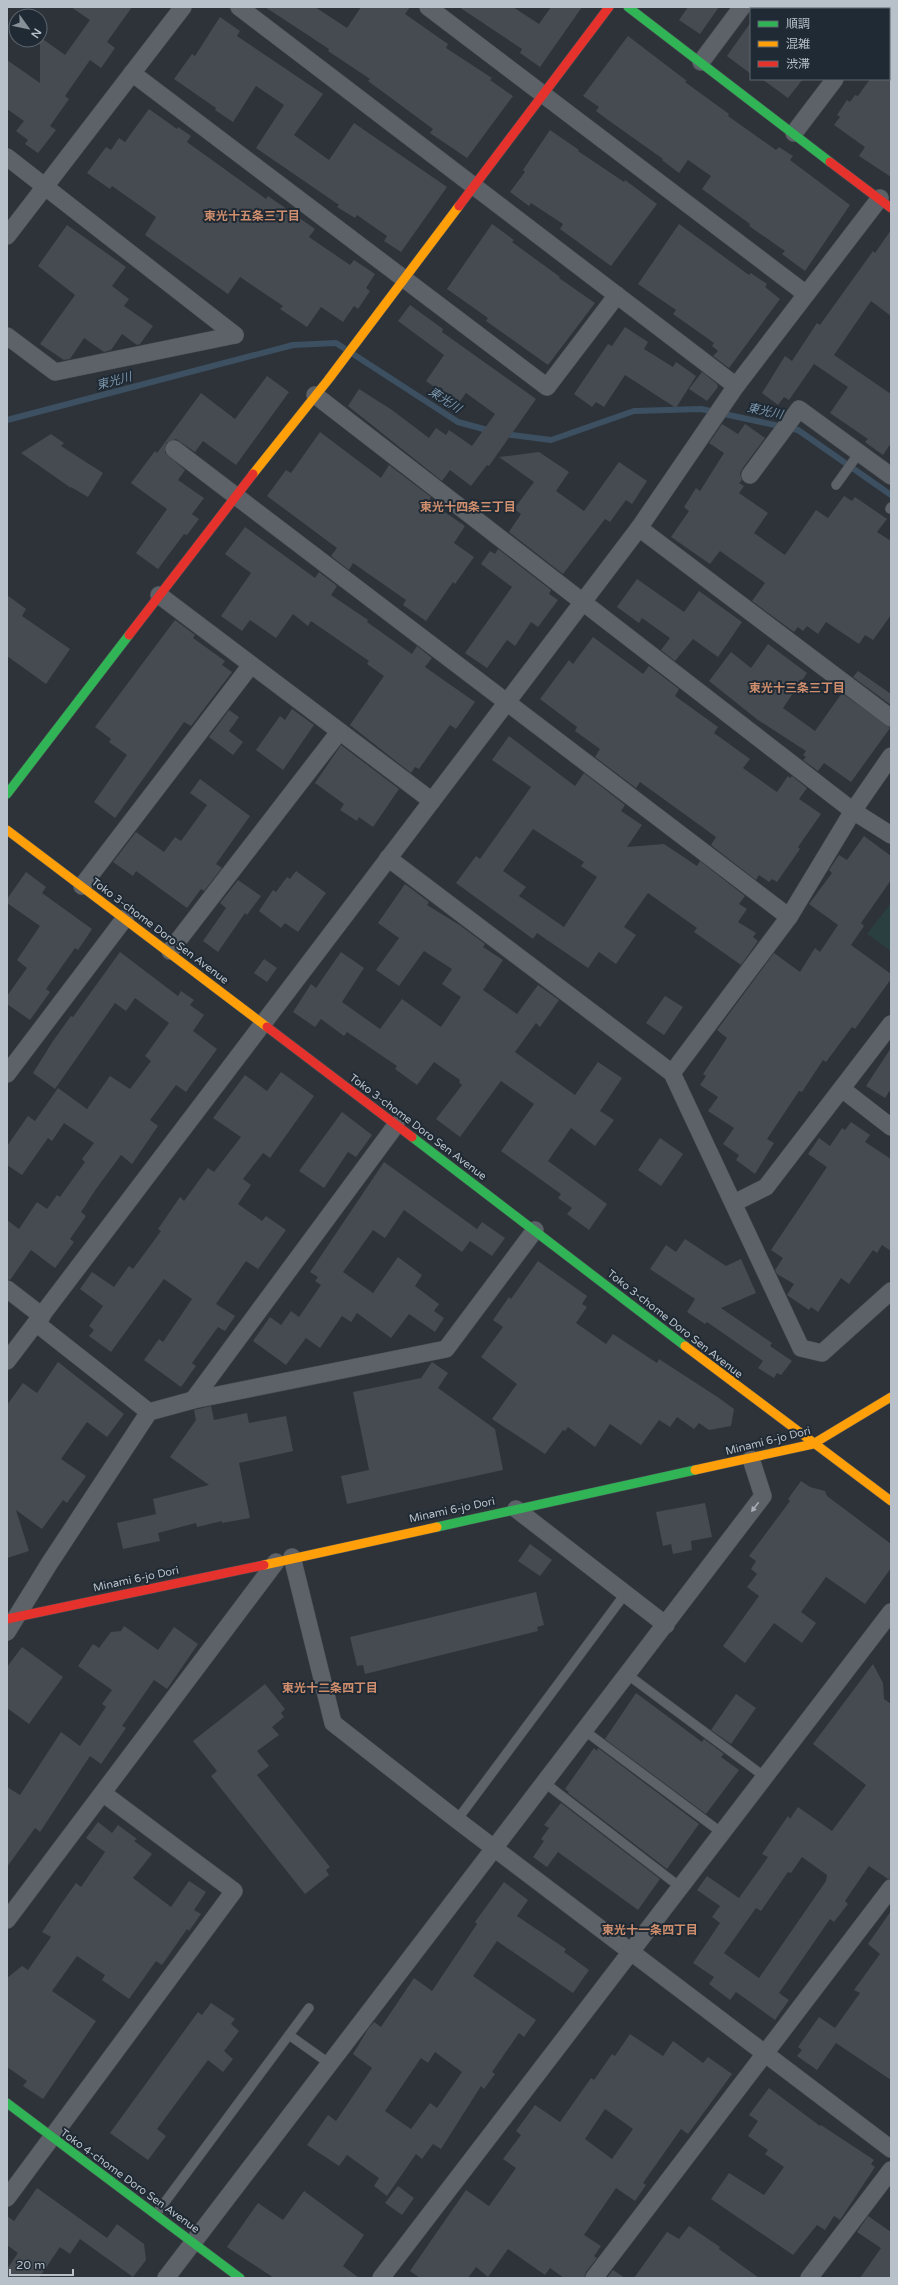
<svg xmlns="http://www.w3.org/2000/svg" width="898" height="2285" font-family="'Varela Round','Noto Sans JP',sans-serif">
  <rect width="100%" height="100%" fill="#2d3339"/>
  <path fill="#2a3f40" d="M891,903v48l-24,-17z"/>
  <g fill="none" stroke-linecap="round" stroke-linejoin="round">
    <g stroke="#3c5062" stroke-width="6">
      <path d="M7,420l286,-75 43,-2 122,79 33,9"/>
      <path d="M504,434l47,6 83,-29 67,-2 97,21 93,65"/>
    </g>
  </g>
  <g fill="#464b51" fill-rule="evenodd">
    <path d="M71,7h61l-25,35 8,6 -14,20 -11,-8 -25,36 4,3 -19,27 6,4 -18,23 -13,-9 3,-4 -12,-9 8,-10 -17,-12v-49l33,23v-46l25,18 25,-35z"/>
    <path d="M265,7h50l32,21 14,-21h49l-5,7 43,30 -2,4 46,30 -2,2 23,16 -46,62 -37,-25 3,-4 -65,-48 2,-2 -42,-28 1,-2z"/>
    <path d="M459,7h54l26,17 12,-17h31l-42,60 -20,-14 2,-4z"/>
    <path d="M688,7h31l-19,27 -21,-14z"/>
    <path d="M220,17l20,14 -3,5 86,58 -29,41 35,25 25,-37 93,64 -46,65 -17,-11 3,-5 -30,-21 -2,3 -18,-11 2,-2 -83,-57 28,-43 -28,-19 -23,36 -18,-12 1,-2 -42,-29 18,-25 3,2z"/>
    <path d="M751,22v52l-24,-18z"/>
    <path d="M628,36l59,45 -2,1 44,32 -1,2 48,34 3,-3 14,9 -3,4 60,45 -45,66 -23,-17 3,-3 -36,-25 1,-2 -48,-35 9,-13 -23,-16 -9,13 -17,-13 1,-1 -55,-39 -12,-9 3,-4 -16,-11z"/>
    <path d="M762,79h41l-15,19z"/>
    <path d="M870,79h21v98l-32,-21 6,-9 -31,-22 6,-8 -3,-2 10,-15 3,2 5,-7 3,1z"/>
    <path d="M149,109l28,20 1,-2 13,9 -4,6 79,57 2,-3 47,33 -6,8 41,28 4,-5 21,14 -9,14 4,3 -12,18 -4,-3 -11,16 -22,-15 -14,20 -27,-18 3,-3 -43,-29 -12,17 -83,-59 11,-18 -44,-31 -2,3 -23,-16 19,-26 5,3 8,-12 6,4z"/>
    <path d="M550,130l29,20 -1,1 46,31 1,-2 32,24 -46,62 -51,-37 3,-5 -32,-21 -2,3 -19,-14 15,-20 -2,-2z"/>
    <path d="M492,224l22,16 -2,2 48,35 -1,1 36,25 -47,62 -62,-44 2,-3 -41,-29z"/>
    <path d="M679,224l70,51 2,-2 16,11 -2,3 15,12 -51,69 -16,-12 5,-5 -6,-5 2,-3 -41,-29 3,-4 -38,-26z"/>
    <path d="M67,225l59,42 -14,19 17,13 -5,7 29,20 -13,18 -3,1 -15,-11 -11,16 -7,2 -20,-14 -14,21 -6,1 -24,-16 35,-49 -37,-29z"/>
    <path d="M891,230v86l-20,-15 -37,54 57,39v49l-8,12 -18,-13 3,-3 -38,-26 18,-26 -34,-23 -25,36 -5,-3 -6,8 -16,-12 23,-37 7,5 25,-38 3,2 53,-74 2,2z"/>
    <path d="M410,305l33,24 -1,3 94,67 -47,67 -2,-1 -16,21 -21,-16 -8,11 -94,-75 11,-17 33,21 37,28 7,-10 10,7 3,-5 23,16 23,-32 -29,-21 -8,11 -32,-23 18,-26 -46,-34z"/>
    <path d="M625,327l23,15 -4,7 29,18 3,-5 20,14 -20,32 -51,-33 -21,32 -8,-5 -4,5 -18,-13 34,-50 4,2z"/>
    <path d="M702,372l15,12 1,3 -11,14 -18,-12z"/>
    <path d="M267,376l22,16 -53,73 -33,-24 -8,11 -19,-13 -10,4 -1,10 20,17 -7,10 26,18 -12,16 7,5 -12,16 -3,-1 -26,35 -22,-16 31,-44 -36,-26 24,-32 2,2 44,-60 34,26z"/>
    <path d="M722,424l16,10 7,-10 20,14 -23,31 -2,5 2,6 -3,3 5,3 -5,7 29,20 -14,20 31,22 31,-45 12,8 16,-22 8,5 3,-4 32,22 -10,13 14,9v74l-18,25 -8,-5 -6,9 -33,-22 -8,12 -11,-8 -4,5 -5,-4 -4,5 -42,-31 13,-18 -45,-32 -10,13 -39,-27 18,-26 -5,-4 12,-19 4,3 24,-38 -15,-10z"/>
    <path d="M320,432l61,46 8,-13 42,32 -2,3 4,4 32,22 -11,17 20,14 -19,27 -2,-2 -27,39 -23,-16 3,-5 -53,-37 -4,7 -18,-14 6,-8 -70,-52 19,-26 5,3z"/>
    <path d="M51,434l13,9 -3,3 42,27 -15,24 -17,-10v1l-50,-35z"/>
    <path d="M539,452l30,20 -13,19 28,20 35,-49 28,19 -15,23 -6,-4 -16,22 -5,-3 -42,55 -54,-42 12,-18 -7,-5 20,-27 -35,-25z"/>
    <path d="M245,527l70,51 4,-6 18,14 -6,9 37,25 -1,2 45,32 5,-8 15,12 -7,9 50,35 -19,27 -6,-4 -31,44 -4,-2 -4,6 -61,-48 34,-49 -17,-12 2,-3 -58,-40 -3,5 -15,-12 -17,24 -26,-18 -8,11 -21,-15 30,-43 -26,-19z"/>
    <path d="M498,549l53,41 -2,4 9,6 -20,27 -7,-5 -16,24 -8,-6 -20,28 -22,-15 47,-66 -31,-23 9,-13 5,3z"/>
    <path d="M637,579l47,33 15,-21 43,31 -24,35 -25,-18 -18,22 -14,-11 9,-12 -28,-20 -3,5 -22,-16z"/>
    <path d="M7,595l19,14 -4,7 48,33 -24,35 -39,-28z"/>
    <path d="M175,620l20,15 -2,3 32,23 -3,4 10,7 -41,54 -7,-4 -69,96 -21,-16 33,-47 -18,-13 2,-3 -16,-12z"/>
    <path d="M593,637l50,37 6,-8 30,23 -4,7 43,31 -4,6 36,26 -7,9 34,24 11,-16 2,2 2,-2 15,12 -8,11 22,15 -23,33 2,2 -23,33 -5,-3 -3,3 -10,-7 -3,5 -45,-35 5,-8 -76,-55 -4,6 -41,-31 5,-8 -25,-18 2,-4 -37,-28 29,-39 4,4z"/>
    <path d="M768,644l39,29 -24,35 32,23 27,-38 48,35 -39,54 -27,-19 -6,8 -15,-11 3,-3 -3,-2 3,-4 -48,-31 -49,-39 22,-29 20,16z"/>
    <path d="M858,671l33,23v11l-38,-28z"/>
    <path d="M292,709l22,16 -31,45 -27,-20 24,-34 5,4z"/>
    <path d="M229,710l10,7 -10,14 14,11 -10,13 -24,-18z"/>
    <path d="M509,736l66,50 9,-13 41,32 -4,6 21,14 -15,22 37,-3 33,22 3,-5 45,35 -6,8 8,5 -9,13 18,11 -3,4 5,4 -17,24 -47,-33 3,-4 -49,-35 -24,34 12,8 -20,29 -17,-12 -11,16 -51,-35 -4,6 -77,-56 20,-27 4,3 51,-72 -39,-27zM533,829l51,33 -3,4 16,11 -33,50 -45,-31 7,-9 -23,-16z"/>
    <path d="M341,745l58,44 -26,38 -14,-10 -2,4 -17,-11 4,-6 -29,-21z"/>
    <path d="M200,779l50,37 -34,48 6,4 -18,23 -3,-2 -14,19 -51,-37 -3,5 -20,-14 23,-30 28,20 11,-15 6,4 26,-36 -17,-12z"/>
    <path d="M864,836l27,20v24l-30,43 3,3 -13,19 40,29v5l-36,50 -3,-2 -26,35 -3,-2 -21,32 -3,-1 -32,48 7,4 -19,31 -19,-14 3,-5 -16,-11 11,-16 -26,-17 10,-14 -18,-12 6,-9 -3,-2 24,-36 -10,-8 57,-77 26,19 15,-24 5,4 18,-27 -29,-21 23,-31 -3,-3 10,-15 8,5z"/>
    <path d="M296,871l30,22 -28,39 -13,-9 -4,5 -22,-17 14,-21 3,2 11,-15 3,2z"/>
    <path d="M26,872l20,15 -4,6 50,36 -14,21 -3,-2 -29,41 4,3 -20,28 -23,-16v-8l20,-28 -10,-8 23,-34 -33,-23v-4z"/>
    <path d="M238,880l23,16 -14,19 -2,-2 -27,39 -15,-11 23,-33 -6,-5z"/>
    <path d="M405,884l24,18 -2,3 34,21 24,18 -2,3 20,13 -20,30 34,24 21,-29 21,15 -19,27 -4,-4 -21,29 60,43 23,-33 24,16 -22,33 14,9 -19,26 -24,-18 -23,33 59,43 -18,26 -22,-16 5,-6 -14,-10 3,-4 -60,-43 33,-47 -33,-23 -41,56 -24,-18 26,-34 -3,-3 1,-2 -26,-18 -17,23 -22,-16 2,-3 -50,-34 -3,4 -23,-17 -6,8 -22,-15 18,-28 5,4 25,-36 23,16 -22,34 38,27 22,-30 39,28 20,-30 -19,-13 10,-15 -28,-18 -25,35 -23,-16 23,-32 -21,-15z"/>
    <path d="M120,952l58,44 3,-5 13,9 -4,5 14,10 -11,16 24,18 -31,43 -10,-7 -26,35 8,6 -26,38 -11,-9 -25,34 -15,23 5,4 -16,23 4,3 -19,26 -24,-18 -21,30 -3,-1v-59l12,9 18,-27 10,7 10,-14 3,2 25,-35 -3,-3 12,-16 -30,-20 -12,18 -4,-3 -26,37 -15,-10v-19l21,-30 7,5 23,-33 29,21 23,-33 20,13 21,-28 -6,-5 24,-33 -34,-25 -9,13 -11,-8 -60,86 -22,-16 20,-32 18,-25 2,1z"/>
    <path d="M264,959l13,9 -10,14 -13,-9z"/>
    <path d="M665,996l18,11 -19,28 -18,-12z"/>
    <path d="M891,1048v41l-6,9 -19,-12z"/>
    <path d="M281,1072l33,24 -44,62 -7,-5 -20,26 8,6 -13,19 24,17 4,-5 20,14 -28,39 -12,-8 -30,43 19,12 -10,15 -7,-4 -26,36 4,3 -15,21 -37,-27 15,-21 4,3 29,-43 -28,-20 -53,73 -22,-16 5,-6 -5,-4 14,-20 -23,-17 12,-17 22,15 15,-21 4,3 28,-38 -3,-2 22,-32 4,4 24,-33 6,4 27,-35 -28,-19 32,-43 22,16z"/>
    <path d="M342,1112l30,23 -16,22 -8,-5 -24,36 -25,-17z"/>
    <path d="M851,1122l19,13 -5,7 26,17v92l-9,-6 -5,8 -4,-3 -24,34 -8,-6 -23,34 -7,-5 -2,3 -22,-15 7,-11 -17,-10 -2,-4 8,-12 -12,-8 56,-83 -19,-13 11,-16 11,8 12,-18 3,2z"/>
    <path d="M660,1138l23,16 -22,32 -23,-16z"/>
    <path d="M384,1162l93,67 5,-7 23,16 -13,18 -22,-15 -8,11 -58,-42 -19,28 -12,-8 -30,42 30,21 25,-36 24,18 -7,11 24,18 -5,7 10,7 -9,14 -26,-18 -18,24 -34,-25 -6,9 -9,-6 -22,32 -14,-10 -20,27 -33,-24 17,-24 11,8 10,-14 8,6 22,-32 -6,-4 3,-4 -8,-5z"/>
    <path d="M685,1239l41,27 15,-7 15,34 -35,15 51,35 -2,3 22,15 -11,14 -4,-2 -3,5 -16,-10 5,-7 -56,-39 -2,2 -18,-12 8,-13 -45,-30 16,-24 10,7z"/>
    <path d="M538,1261l49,35 -5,8 5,3 -11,16 30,21 7,-10 44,29 2,-4 60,39 15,11 -3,17 -22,4 -10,-7 -5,6 -17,-12 -7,10 -11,-7 -18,25 -31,-21 -15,23 -27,-20 -3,4 -2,-1 -18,24 -53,-35 25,-35 -36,-27 22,-30 -10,-7 16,-23 2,2z"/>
    <path d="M58,1362l66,52 -17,23 -20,-15 -26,37 25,17 -19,27 -4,-3 -21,29 -26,-19 13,41 -22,7v-153l16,-22 14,10z"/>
    <path d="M432,1362l16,11 -10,15 57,41 8,41 -156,34 -6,-28 28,-6 -16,-78 68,-14z"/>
    <path d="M211,1406l3,14 33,-7 2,10 37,-7 7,35 -54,12 11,55 -28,5v-2l-25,6 -1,-4 -38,10 2,8 -37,8 -6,-26 39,-9 -3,-15 56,-14 -39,-28 26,-37 -2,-10z"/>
    <path d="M801,1481l9,6 15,4 2,5 64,48v24l-26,36 -39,-27 -25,35 15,11 -14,20 -28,-20 -29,40 -22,-17 36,-50 -12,-9 10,-13 -6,-5 5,-8 -7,-5 41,-55 -2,-2z"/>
    <path d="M705,1503l7,34 -21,4 1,9 -19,4 -2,-10 -8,2 -7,-34z"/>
    <path d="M530,1544l22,16 -12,16 -22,-15z"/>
    <path d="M536,1592l8,33 -7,2 1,4 -173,43 -2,-9 -6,1 -7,-29z"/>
    <path d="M124,1626l34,24 16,-23 24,17 -31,45 -13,-9 -32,46 4,2 -25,36 -11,-8 -50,76 -5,-4 -28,39v-80l13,8 41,-63 19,14 26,-39 -4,-3 10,-14 -34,-24 15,-22 6,4 12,-16 10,-1z"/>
    <path d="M22,1647l41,30 -34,47 -22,-16v-41z"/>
    <path d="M873,1664l10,19 1,16 7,5v174l-3,1 -19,-13 -24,35 3,3 -14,18 -4,-3 -51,74 10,7 -14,20 -39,-28 -6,8 -21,-16 5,-7 -21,-14 27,-40 -8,-6 8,-11 -23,-16 10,-14 32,22 29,-41 -6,-3 6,-9 20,-29 2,3 8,-12 34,24 34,-46 -53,-41zM802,1857l25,18 -1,6 -67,97 -35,-25 32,-45 5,3 27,-39 3,1z"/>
    <path d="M265,1684l20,25 -4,4 3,4 -12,10 7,8 -22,16 12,15 -12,9 73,92 -4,3 3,5 -24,19 -94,-118 6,-5 -24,-30z"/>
    <path d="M636,1693l66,49 2,-3 20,15 -3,3 18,13 -33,44 -101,-75z"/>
    <path d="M736,1694l20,14 -25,36 -20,-14z"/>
    <path d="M594,1748l3,3 1,-3 101,76 -32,45 -99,-76 1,-1 -4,-3z"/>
    <path d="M561,1803l99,76 -22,31 -80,-58 -11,15 -14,-10 11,-16 -3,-2 8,-11 -5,-3z"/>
    <path d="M98,1822l14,11 6,-8 19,14 -3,2 18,13 -19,24 38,29 18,-26 17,11 -12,18 7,4 -12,17 -2,-2 -25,36 -6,-4 -27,38 -27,-19 3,-5 -28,-19 -25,35 44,30 -53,78 -20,-13 4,-5 -20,-14v-89l15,-12 6,4 23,-33 -9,-5 19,-28 15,-21 5,4 24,-35 -19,-14z"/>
    <path d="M504,1882l24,18 -11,16 49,33 -2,3 25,18 -16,23 -76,-52 -24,35 63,44 -12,17 -5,-4 -27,39 3,2 -11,15 -3,-3 -40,63 -8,-5 -11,15 -6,-5 -29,42 -13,-10 5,-8 -32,-23 -8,11 -32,-21 21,-30 8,6 36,-53 -19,-14 15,-25 6,-7 7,5 33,-49 18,13 45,-67 -2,-2zM435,2052l27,20 -25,36 -7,-5 -19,26 -26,-18 36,-53 7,5z"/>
    <path d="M891,1911v169l-55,-37 -19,27 -20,-14 5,-6 -4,-3 21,-30 16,11 25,-35 -6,-3 26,-36 -12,-10z"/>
    <path d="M211,2003l24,16 -4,5 8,7 -15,20 9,8 -10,13 -15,-12 -51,69 9,7 -18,24 -38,-27 88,-121 4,3z"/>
    <path d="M630,2034l33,22 10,-15 30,22 5,-6 24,17 -44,60 -7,-5 -38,54 3,2 -11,16 -19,-13 -32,47 17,11 -7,10 3,2 -11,14 -2,6h-20l-14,-10 -5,7 -37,-26 -20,28 -12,-10 -8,11h-48l-10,-7 56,-81 23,16 27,-38 -13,-9 18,-24 -5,-4 19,-26 25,17 31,-44 3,2 18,-26 3,2zM605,2109l28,20 -21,30 -27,-20z"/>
    <path d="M769,2088l51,38 1,-1 53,35 -3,4 4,3 -35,53 -6,-4 -9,14 -8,-5 -24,30 -82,-56 18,-26 35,22 20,-28 -19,-13 3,-4 -20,-14 10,-15 -9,-6z"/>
    <path d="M398,2186l16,12 -12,17 -17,-12z"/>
    <path d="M37,2188l70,50 10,-14 27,20 2,16 -13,17 -53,-38 -10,15 -10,-7 -21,31h-32v-9l11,-16 -11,-8v-29l7,5z"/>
    <path d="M304,2191l60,44 -21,31 16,12h-85l-47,-31 31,-44 25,17z"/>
    <path d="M868,2216l23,16v46h-31l21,-30 -24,-16z"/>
    <path d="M689,2226l31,21 -1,2 40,29h-125l33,-46 12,7z"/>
    <path d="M613,2270l12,8h-18z"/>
  </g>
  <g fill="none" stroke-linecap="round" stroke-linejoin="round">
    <g stroke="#4a4f54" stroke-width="10">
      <g id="lane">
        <path d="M836,485l23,-32"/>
        <path d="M890,509l1,-2"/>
        <path d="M628,1675l137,102"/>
        <path d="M585,1731l137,102"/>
        <path d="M545,1783l135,104"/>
        <path d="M457,1820l168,-226"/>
        <path d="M289,2035l41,29"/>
        <path d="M156,2214l153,-206"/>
      </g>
    </g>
    <g stroke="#4a4f54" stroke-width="18">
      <g id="street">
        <path d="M239,7l497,379"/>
        <path d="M428,7l378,287"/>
        <path d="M888,9l1,-2"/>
        <path d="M701,62l41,-55"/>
        <path d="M132,73l415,314 70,-92"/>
        <path d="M794,133l41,-54"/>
        <path d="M7,157l228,178"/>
        <path d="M7,236l176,-229"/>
        <path d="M7,336l48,36 180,-37"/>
        <path d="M315,395l538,416 38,24"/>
        <path d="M174,449l615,468"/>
        <path d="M750,475l49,-66 92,67"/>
        <path d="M639,528l252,190"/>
        <path d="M159,595l273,206"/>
        <path d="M388,858l284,215 129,275 21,5 69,-62"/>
        <path d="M82,886l169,-221"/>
        <path d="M170,951l169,-219"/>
        <path d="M672,1073l117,-156 64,-106 38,-55"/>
        <path d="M7,1074l118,-156"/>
        <path d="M842,1089l49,38"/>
        <path d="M734,1203l32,-16 125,-163"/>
        <path d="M7,1289l35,27"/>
        <path d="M36,1323l113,89"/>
        <path d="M7,1361l632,-833 97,-142 144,-188"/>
        <path d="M193,1400l203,-275"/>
        <path d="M516,1509l150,116"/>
        <path d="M292,1557l41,166 124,97 434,329"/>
        <path d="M7,1632l42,-68 100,-152 44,-12 253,-51 89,-119"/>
        <path d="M7,1920l269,-358"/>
        <path d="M7,2198l227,-307 -130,-97"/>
        <path d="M166,2278l597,-782 -12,-37"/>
        <path d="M381,2278l510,-666"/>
        <path d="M594,2278l297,-390"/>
        <path d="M809,2278l82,-108"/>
      </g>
    </g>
    <g stroke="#4a4f54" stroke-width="10">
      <g id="fast">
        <path d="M628,7l202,155"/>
        <path d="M7,794l122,-159"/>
        <path d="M412,1137l273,209"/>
        <path d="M437,1527l258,-57"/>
        <path d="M7,2103l233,175"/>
      </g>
    </g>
    <g stroke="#4a4f54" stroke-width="10">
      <g id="slow">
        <path d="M253,474l75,-94 131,-174"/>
        <path d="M7,830l260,197"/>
        <path d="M685,1346l206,155"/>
        <path d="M695,1470l118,-26 78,-47"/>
        <path d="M264,1565l173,-38"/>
      </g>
    </g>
    <g stroke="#4a4f54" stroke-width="10">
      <g id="jam">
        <path d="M830,162l61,46"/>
        <path d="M459,206l150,-199"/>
        <path d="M129,635l124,-161"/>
        <path d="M267,1027l145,110"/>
        <path d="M7,1619l257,-54"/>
      </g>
    </g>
    <use href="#lane" stroke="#5d6268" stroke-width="9"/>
    <use href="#street" stroke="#5d6268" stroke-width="17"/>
    <use href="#fast" stroke="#30b455" stroke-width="9"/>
    <use href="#slow" stroke="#ff9f0a" stroke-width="9"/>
    <use href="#jam" stroke="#e5322d" stroke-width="9"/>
  </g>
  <defs><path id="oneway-solid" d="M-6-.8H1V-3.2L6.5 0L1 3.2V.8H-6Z"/></defs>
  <use fill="#a6adb6" href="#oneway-solid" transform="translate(755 1507) rotate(127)"/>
  <g text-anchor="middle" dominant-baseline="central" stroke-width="4" stroke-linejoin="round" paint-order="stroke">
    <g font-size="11" fill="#b8c0c9" stroke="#202a34">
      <text transform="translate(160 931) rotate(37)">Toko 3-chome Doro Sen Avenue</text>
      <text transform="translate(418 1127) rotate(37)">Toko 3-chome Doro Sen Avenue</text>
      <text transform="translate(675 1324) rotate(38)">Toko 3-chome Doro Sen Avenue</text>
      <text transform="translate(768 1441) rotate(-14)">Minami 6-jo Dori</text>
      <text transform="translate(452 1510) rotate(-12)">Minami 6-jo Dori</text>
      <text transform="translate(136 1579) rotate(-12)">Minami 6-jo Dori</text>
      <text transform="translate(130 2181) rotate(36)">Toko 4-chome Doro Sen Avenue</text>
    </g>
    <g font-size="12" font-weight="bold" fill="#cf8e6d" stroke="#202a34">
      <text x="252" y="216">東光十五条三丁目</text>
      <text x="468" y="507">東光十四条三丁目</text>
      <text x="797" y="688">東光十三条三丁目</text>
      <text x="330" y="1688">東光十二条四丁目</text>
      <text x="650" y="1930">東光十一条四丁目</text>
    </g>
    <g font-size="12" font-style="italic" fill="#7a94aa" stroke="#202a34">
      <text transform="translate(114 381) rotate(-15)">東光川</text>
      <text transform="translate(445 400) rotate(33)">東光川</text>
      <text transform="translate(765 411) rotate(12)">東光川</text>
    </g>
  </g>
  <rect width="898" height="2285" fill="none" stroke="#b8c0c9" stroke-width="16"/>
  <rect x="750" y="8" width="140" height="72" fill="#202a34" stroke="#5d6670"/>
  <rect x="758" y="21" width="20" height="6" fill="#30b455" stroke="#5d6670"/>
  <text x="786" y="28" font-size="12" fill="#b8c0c9">順調</text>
  <rect x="758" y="41" width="20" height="6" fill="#ff9f0a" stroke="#5d6670"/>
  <text x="786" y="48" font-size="12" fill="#b8c0c9">混雑</text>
  <rect x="758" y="61" width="20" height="6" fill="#e5322d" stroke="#5d6670"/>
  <text x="786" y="68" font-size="12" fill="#b8c0c9">渋滞</text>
  <g transform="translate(28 28) rotate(123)"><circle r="19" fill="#202a34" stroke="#5d6670"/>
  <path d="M0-3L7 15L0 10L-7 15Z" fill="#878f97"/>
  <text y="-6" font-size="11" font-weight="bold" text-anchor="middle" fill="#b8c0c9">N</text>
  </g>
  <path d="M10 2269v6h63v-6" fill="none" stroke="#b8c0c9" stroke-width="2"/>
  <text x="16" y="2269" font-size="12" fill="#b8c0c9" stroke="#202a34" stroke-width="3" paint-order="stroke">20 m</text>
</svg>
